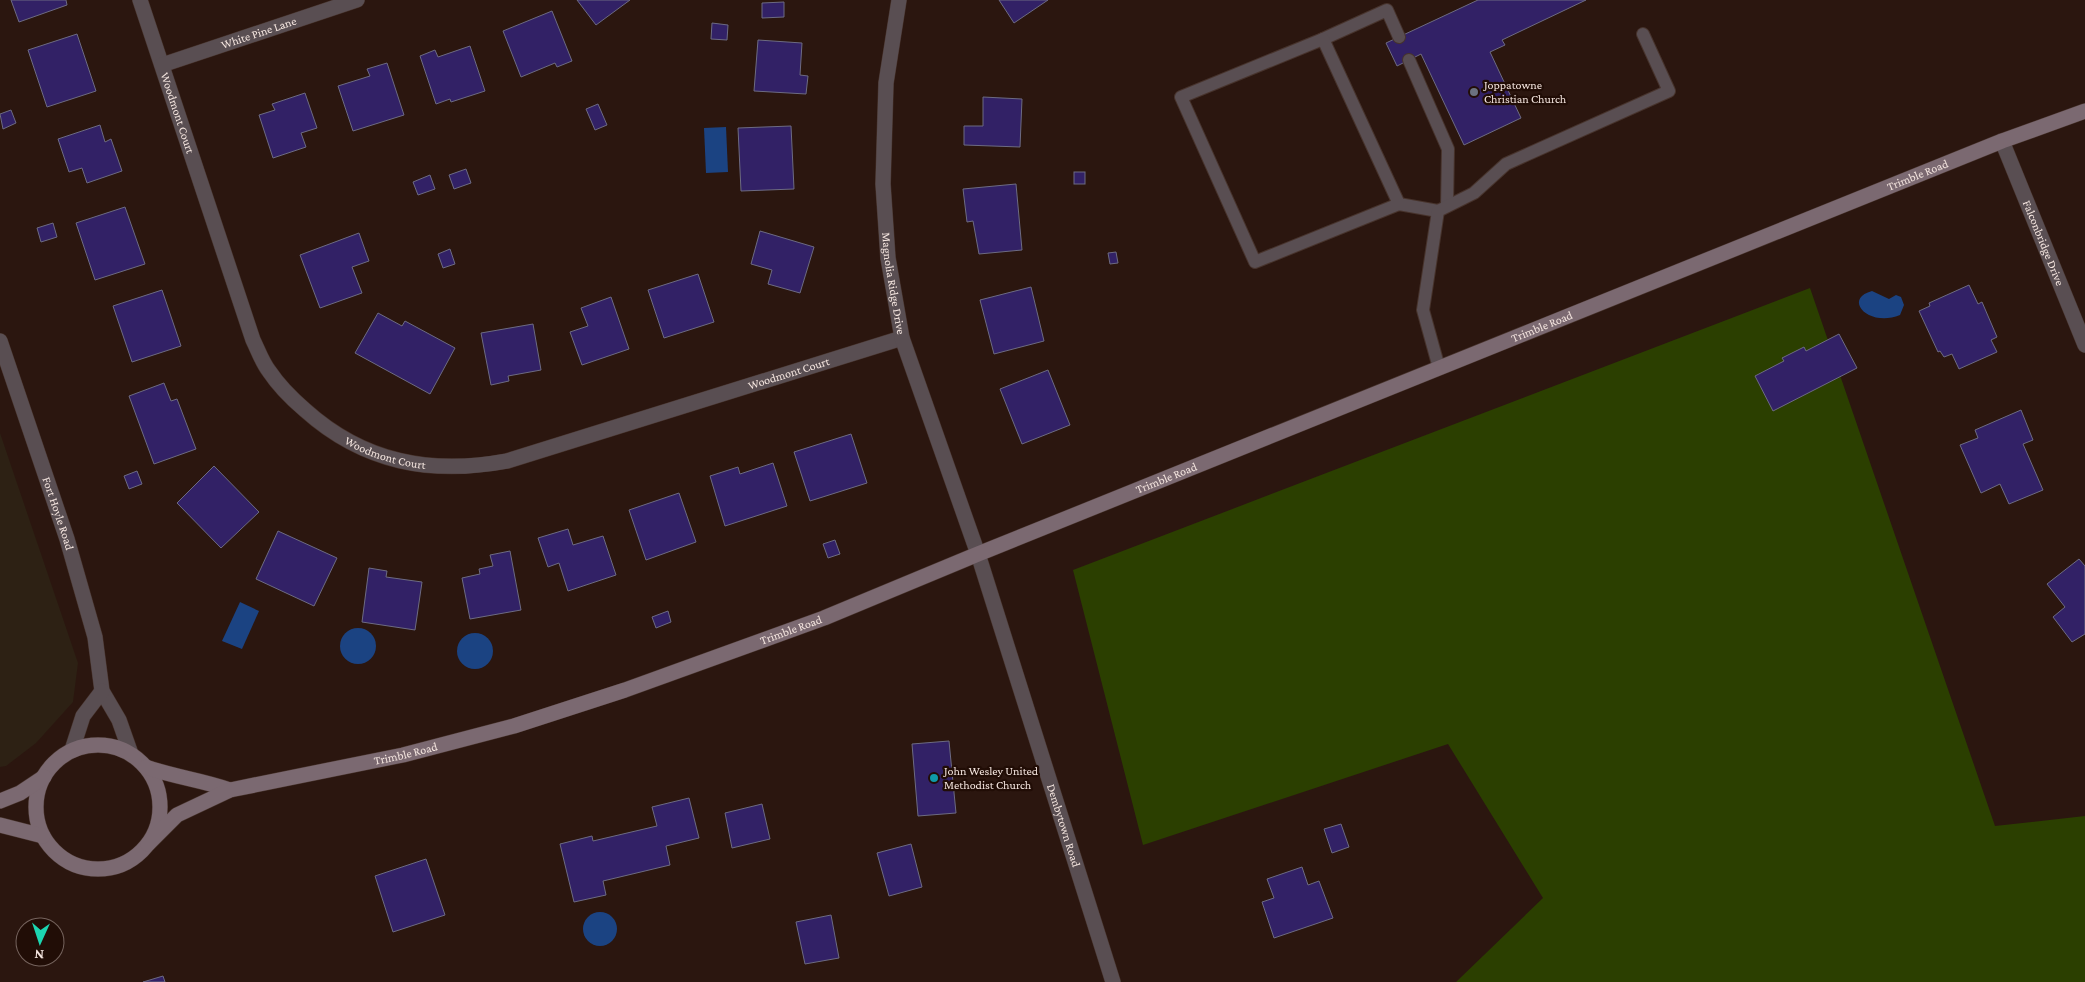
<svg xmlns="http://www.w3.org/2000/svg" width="2085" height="982" font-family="'Crimson Pro',serif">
  <rect width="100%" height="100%" fill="#2b160f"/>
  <path fill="#2d2114" d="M0,433l78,230 -5,39 -37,41 -30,23 -6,1z"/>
  <path fill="#2b3f00" d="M1810,288l185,538 90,-10v166h-629l87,-84 -95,-154 -305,101 -70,-275z"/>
  <g fill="#1b4382">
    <path d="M726,127l2,45 -22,1 -2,-45z"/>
    <path d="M1872,291l17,8 7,-4 5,2 3,8 -4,10c-31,13 -58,-16 -28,-24z"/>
    <path d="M240,602l19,9 -17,38 -20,-8z"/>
    <circle cx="358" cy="646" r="18"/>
    <circle cx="475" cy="651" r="18"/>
    <circle cx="600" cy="929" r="17"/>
  </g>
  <g fill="#322166" stroke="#6d6b82">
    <path d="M11,0h55l1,5 -48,17z"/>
    <path d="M577,0h53l-34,25z"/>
    <path d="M999,0h49l-34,23z"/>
    <path d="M1478,0h108l-84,40 3,5 -15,7 31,66 -57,27 -43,-91 -24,12 -11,-23z"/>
    <path d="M784,2v15l-22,1v-15z"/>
    <path d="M552,11l20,50 -15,6 -2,-4 -34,14 -18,-46z"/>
    <path d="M712,23l16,2 -1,15 -16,-1z"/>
    <path d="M77,34l19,57 -49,16 -19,-57z"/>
    <path d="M758,40l44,3 -2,32 8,1 -2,18 -52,-3z"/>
    <path d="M470,46l15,45 -34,11 -1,-3 -14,5 -16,-48 15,-6 3,7z"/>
    <path d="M387,63l17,52 -51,16 -15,-45 32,-10 -3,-7z"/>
    <path d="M305,93l12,35 -16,5 5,14 -33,11 -14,-43 16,-5 -3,-6z"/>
    <path d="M983,97l39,2 -2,48 -56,-2v-19h19z"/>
    <path d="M598,104l9,21 -12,5 -9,-21z"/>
    <path d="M11,110l5,13 -13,6 -3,-15z"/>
    <path d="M100,125l5,17 6,-3 11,32 -35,12 -5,-15 -13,4 -11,-33z"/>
    <path d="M791,126l3,63 -53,2 -3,-63z"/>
    <path d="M466,169l5,14 -17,6 -5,-14z"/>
    <rect x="1074" y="172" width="11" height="12"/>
    <path d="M430,175l5,14 -17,6 -5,-13z"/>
    <path d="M1016,184l6,66 -43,4 -6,-33 -6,1 -4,-33z"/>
    <path d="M125,207l20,57 -50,16 -19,-57z"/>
    <path d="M53,223l4,14 -16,5 -4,-14z"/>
    <path d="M760,231l54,16 -14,46 -32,-9 4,-14 -21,-6z"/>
    <path d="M359,233l10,28 -17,6 10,26 -42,15 -20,-53z"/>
    <path d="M450,249l5,15 -12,4 -5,-14z"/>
    <path d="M1116,252l2,11 -8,1 -2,-11z"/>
    <path d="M698,274l16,48 -50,16 -16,-48z"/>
    <path d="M1969,285l9,19 4,-2 15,35 -6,3 6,12 -38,17 -7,-15 -8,3 -4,-6 -2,1 -19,-41 11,-5 -1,-3z"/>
    <path d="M1031,287l13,54 -50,13 -14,-54z"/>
    <path d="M162,290l19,56 -49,16 -19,-56z"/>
    <path d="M611,297l18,52 -47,16 -12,-33 18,-6 -7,-18z"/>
    <path d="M378,313l24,13 3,-5 50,27 -25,46 -75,-41z"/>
    <path d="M533,324l8,46 -33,6 1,5 -18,4 -10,-52z"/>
    <path d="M1839,334l18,34 -84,43 -18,-35 29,-15 -2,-3 22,-11 2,4z"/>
    <path d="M1048,370l22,55 -48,19 -22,-55z"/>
    <path d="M164,383l7,18 6,-2 19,50 -42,15 -25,-68z"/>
    <path d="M2021,410l12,30 -10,4 20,46 -34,14 -9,-20 -19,9 -21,-48 18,-7 -3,-8z"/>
    <path d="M851,434l16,49 -57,18 -16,-49z"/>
    <path d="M773,463l14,43 -62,20 -15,-50 28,-9 2,7z"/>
    <path d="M214,466l45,46 -38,36 -44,-45z"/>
    <path d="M137,471l5,13 -13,5 -5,-13z"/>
    <path d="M679,493l17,49 -50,18 -17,-50z"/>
    <path d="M568,529l5,16 30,-9 13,39 -48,16 -9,-28 -11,4 -10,-29z"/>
    <path d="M278,531l59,27 -23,48 -58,-27z"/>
    <path d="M835,540l5,14 -12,4 -5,-14z"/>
    <path d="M510,551l11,59 -51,9 -8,-41 18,-4 -1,-5 14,-3 -3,-11z"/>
    <path d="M2079,559l6,7v68l-13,8 -19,-25 12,-10 -18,-23z"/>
    <path d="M369,568l18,3 -1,6 36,5 -7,48 -53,-8z"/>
    <path d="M668,611l3,11 -15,6 -4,-11z"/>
    <path d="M949,741l7,72 -38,3 -6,-72z"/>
    <path d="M689,798l10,40 -33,8 4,19 -67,16 3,14 -32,7 -14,-58 32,-8 1,5 64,-15 -5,-19z"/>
    <path d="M762,804l8,35 -38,9 -7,-35z"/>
    <path d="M1341,824l8,23 -17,6 -8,-24z"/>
    <path d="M911,844l11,43 -33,9 -12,-43z"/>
    <path d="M426,859l19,56 -52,17 -18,-56z"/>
    <path d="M1302,867l6,18 11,-4 14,37 -59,20 -12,-36 12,-4 -7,-19z"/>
    <path d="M831,915l8,43 -34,6 -9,-42z"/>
    <path d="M163,976l2,6h-22z"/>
  </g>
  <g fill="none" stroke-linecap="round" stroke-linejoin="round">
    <g stroke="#47332c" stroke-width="14">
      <g id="lane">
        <path d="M1323,39l64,-29 12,27"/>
        <path d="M1409,60l39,89 -1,57"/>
        <path d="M1399,204l-76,-165 -142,58 74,165 144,-58 39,7"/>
        <path d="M1439,368l-16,-58 15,-99 36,-18 32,-29 163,-73 -26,-57"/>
      </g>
    </g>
    <g stroke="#47332c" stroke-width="16">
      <g id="street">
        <path id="s1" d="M140,0l113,340c5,10 9,22 16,31 10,15 22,27 36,39 59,53 126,65 202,51l395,-123"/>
        <path id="s2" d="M899,0l-13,83 -3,101 5,74 14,80 76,216 135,428"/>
        <path id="s3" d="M162,65l195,-65"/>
        <path id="s4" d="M2002,141l83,204"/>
        <path id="s5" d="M0,341l67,198 28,98 7,54 17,29 12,34"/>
        <path d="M72,750l11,-34 19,-25"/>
      </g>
    </g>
    <g stroke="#47332c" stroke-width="16">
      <g id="secondary">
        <circle cx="98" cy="807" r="62"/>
        <path d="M146,767c28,10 56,13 84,23"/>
        <path d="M0,801l20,-8 24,-16"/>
        <path d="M0,825l43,11"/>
        <path id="s6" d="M148,844l29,-29 53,-25 173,-35 111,-29 111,-36 199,-72 154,-64 1024,-413 83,-30"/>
      </g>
    </g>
    <use href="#lane" stroke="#594e52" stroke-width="12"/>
    <use href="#street" stroke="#594e52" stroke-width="15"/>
    <use href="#secondary" stroke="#7b6971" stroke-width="15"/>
  </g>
  <circle fill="#6b7280" stroke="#210d06" stroke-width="2" cx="1474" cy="92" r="5"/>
  <circle fill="#0f9aa8" stroke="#210d06" stroke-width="2" cx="934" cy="778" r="5"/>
  <g text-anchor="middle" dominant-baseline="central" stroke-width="4.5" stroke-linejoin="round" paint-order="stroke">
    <g font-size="12" fill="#f4e5df" stroke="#210d06">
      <text stroke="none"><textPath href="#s3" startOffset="102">White Pine Lane</textPath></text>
      <text stroke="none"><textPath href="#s1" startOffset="119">Woodmont Court</textPath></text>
      <text stroke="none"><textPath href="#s6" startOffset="1899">Trimble Road</textPath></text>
      <text stroke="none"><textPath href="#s4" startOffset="110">Falconbridge Drive</textPath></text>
      <text stroke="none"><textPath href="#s2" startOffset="285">Magnolia Ridge Drive</textPath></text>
      <text stroke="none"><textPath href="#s6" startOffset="1494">Trimble Road</textPath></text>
      <text stroke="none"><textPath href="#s1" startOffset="958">Woodmont Court</textPath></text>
      <text stroke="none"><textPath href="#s1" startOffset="539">Woodmont Court</textPath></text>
      <text stroke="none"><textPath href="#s6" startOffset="1089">Trimble Road</textPath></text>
      <text stroke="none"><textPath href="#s5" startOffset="182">Fort Hoyle Road</textPath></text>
      <text stroke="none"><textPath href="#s6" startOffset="684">Trimble Road</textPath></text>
      <text stroke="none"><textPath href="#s6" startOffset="279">Trimble Road</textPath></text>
      <text stroke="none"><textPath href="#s2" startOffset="854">Dembytown Road</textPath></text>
    </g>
    <g font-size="12" fill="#f4e5df" stroke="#210d06" text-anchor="start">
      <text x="1484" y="85">Joppatowne<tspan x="1484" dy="14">Christian Church</tspan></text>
      <text x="944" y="771">John Wesley United<tspan x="944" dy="14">Methodist Church</tspan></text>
    </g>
  </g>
  <g transform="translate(40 942) rotate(183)"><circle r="24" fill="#210d06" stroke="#75635d"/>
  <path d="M0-4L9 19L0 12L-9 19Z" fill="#1cd5b1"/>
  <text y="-8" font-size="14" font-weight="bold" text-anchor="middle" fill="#f4e5df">N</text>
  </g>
</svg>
